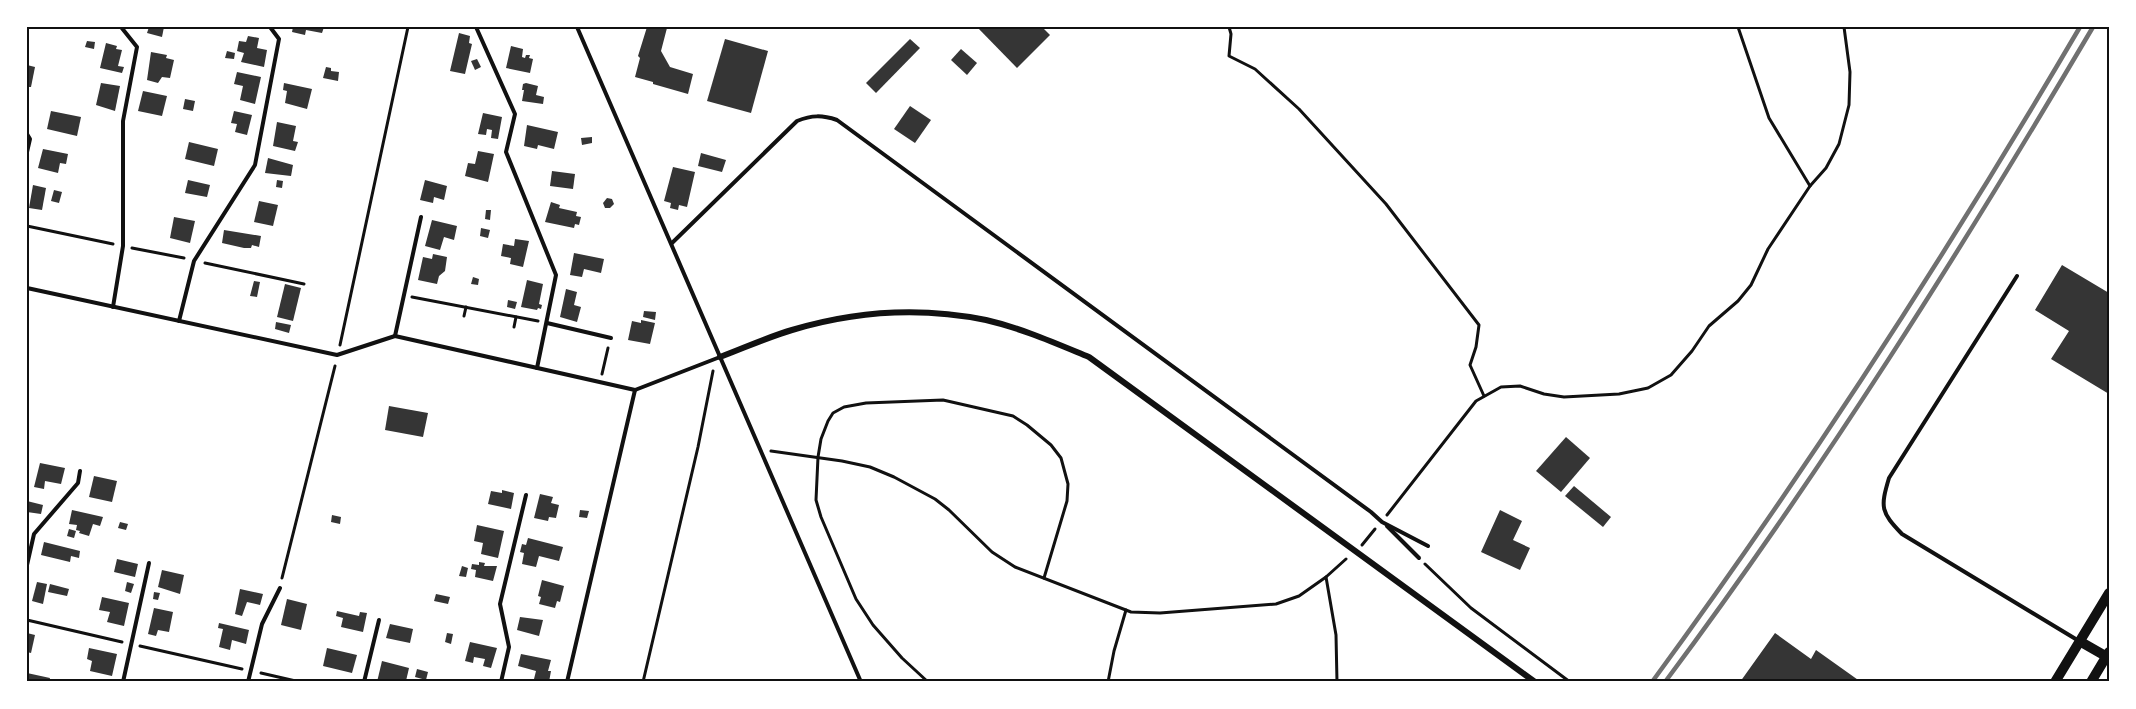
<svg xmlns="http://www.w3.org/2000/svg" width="2136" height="709" font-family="'Space Grotesk',sans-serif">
  <rect width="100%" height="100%" fill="#fff"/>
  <g fill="#353535">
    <path d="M149,27h15l-2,10 -15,-4z"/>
    <path d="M293,27h31l-2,6 -16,-3 -1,5 -13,-3z"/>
    <path d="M647,27l20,1 -6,23 9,16 23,7 -5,20 -35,-10v-2l-18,-5 5,-19 -2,-2z"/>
    <path d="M977,27h65l8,8 -33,33z"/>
    <path d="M459,33l11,3 -1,7 3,1 -7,30 -15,-3z"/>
    <path d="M248,36l11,2 -2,10 10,2 -3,17 -23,-5 3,-9 -7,-2 2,-10 7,1z"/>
    <path d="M725,39l43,12 -17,62 -44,-12z"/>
    <path d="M910,39l10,9 -44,45 -10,-10z"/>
    <path d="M87,41l8,1 -1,7 -9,-2z"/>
    <path d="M106,43l11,3 -1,3 6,1 -4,16 6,1 -2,6 -22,-5z"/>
    <path d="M511,46l12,3 -1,8 3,1 1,-3h4l-1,3 4,1 -3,14 -24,-5z"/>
    <path d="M961,49l16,14 -10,12 -16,-15z"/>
    <path d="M227,51l8,2 -1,6 -9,-1z"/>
    <path d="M151,52l16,3 -1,3 8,2 -4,18 -8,-1 -4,6 -11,-3z"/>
    <path d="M477,59l4,8 -6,3 -4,-9z"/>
    <path d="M27,65l8,2 -4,20h-4z"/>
    <path d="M326,67l5,1v3l8,1 -1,9 -15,-3z"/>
    <path d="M237,72l24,5 -6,27 -15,-4 3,-14 -9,-2z"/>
    <path d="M101,83l19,3 -5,25 -19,-6z"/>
    <path d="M284,83l28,6 -5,20 -22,-6 2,-12 -4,-1z"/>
    <path d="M526,83l12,3 -2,9 8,2 -1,7 -21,-3 2,-11h-2l1,-6z"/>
    <path d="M143,91l24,5 -5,20 -24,-5z"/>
    <path d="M185,99l10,2 -2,10 -10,-2z"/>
    <path d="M910,106l21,14 -16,23 -21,-14z"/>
    <path d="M51,111l30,6 -4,19 -30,-7z"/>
    <path d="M234,111l18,4 -5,20 -12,-3 2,-8 -6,-1z"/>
    <path d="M483,113l19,4 -4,22 -7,-1 1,-8 -5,-1 -1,6 -8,-1z"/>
    <path d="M277,122l19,4 -3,15 5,1 -3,9 -22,-5z"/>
    <path d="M527,125l31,7 -4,17 -16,-4 -1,4 -13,-3z"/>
    <path d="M592,137v6l-10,2 -1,-7z"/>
    <path d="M189,142l29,7 -4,17 -29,-7z"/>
    <path d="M43,149l25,5 -2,10 -6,-1 -2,10 -20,-5z"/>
    <path d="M478,151l16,3 -6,28 -23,-6 3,-13 7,1z"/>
    <path d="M701,153l25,7 -4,12 -24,-6z"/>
    <path d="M268,158l25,7 -2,11 -26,-3z"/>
    <path d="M673,167l22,5 -8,35 -8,-2 -1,5 -8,-2 1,-5 -7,-2z"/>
    <path d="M552,171l23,3 -2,15 -23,-3z"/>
    <path d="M188,180l22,5 -3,12 -22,-4z"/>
    <path d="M277,180l6,1 -1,7 -6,-1z"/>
    <path d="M425,180l22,6 -3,14 -10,-3 -1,6 -13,-3z"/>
    <path d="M33,185l13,3 -4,22 -13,-2z"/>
    <path d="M54,190l8,2 -3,11 -8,-2z"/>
    <path d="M607,198l5,1 2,5 -4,4h-5l-2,-5z"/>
    <path d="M259,201l19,4 -5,21 -19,-4z"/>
    <path d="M551,202l9,3 -1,3 18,4 -1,4 5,1 -2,8 -4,-1 -1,4 -29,-6z"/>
    <path d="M486,210h5l-1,10 -5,-1z"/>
    <path d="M174,217l21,4 -5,22 -20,-5z"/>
    <path d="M432,220l25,6 -3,14 -10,-3 -4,13 -15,-4z"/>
    <path d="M481,228l9,2 -2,8 -8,-2z"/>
    <path d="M224,230l37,6 -2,11 -7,-2 -1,3h-7l-22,-5z"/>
    <path d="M515,239l14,2 -6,26 -13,-3 1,-6 -10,-2 2,-12 11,2z"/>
    <path d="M574,253l30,6 -3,14 -17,-4 -2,8 -12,-2z"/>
    <path d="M433,254l14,3 -2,14 -6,5 -2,8 -19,-4 5,-23 9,2z"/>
    <path d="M2062,265l47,28v101l-58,-35 18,-28 -34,-21z"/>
    <path d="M473,277l6,2 -1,6 -7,-1z"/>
    <path d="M527,280l16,4 -4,20 3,1 -1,4 -3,-1 -1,2 -16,-3z"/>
    <path d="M254,281l6,1 -3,15 -7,-1z"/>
    <path d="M285,284l16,4 -8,33 -16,-4z"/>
    <path d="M566,289l11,3 -3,13 7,2 -4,15 -17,-5z"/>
    <path d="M508,300l9,2 -2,7 -8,-2z"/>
    <path d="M644,311l12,1 -1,8 -12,-3z"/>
    <path d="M641,320l14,3 -5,21 -22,-4 4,-19 9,2z"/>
    <path d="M276,322l15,3 -2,8 -14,-4z"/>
    <path d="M389,406l39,7 -5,24 -38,-7z"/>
    <path d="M1566,437l24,21 -29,34 -25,-21z"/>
    <path d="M40,463l25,5 -4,16 -16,-3 -1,8 -10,-2z"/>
    <path d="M94,476l23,5 -5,21 -23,-5z"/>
    <path d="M1574,486l37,31 -8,10 -38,-31z"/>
    <path d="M502,490l12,3 -3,16 -23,-5 3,-13 11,2z"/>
    <path d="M540,494l13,3 -2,6 8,2 -3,13 -7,-1 -1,4 -14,-3z"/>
    <path d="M27,501l16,4 -2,9 -14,-2z"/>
    <path d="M72,510l31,7 -3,9 -7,-2 -4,12 -10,-3 1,-2 -4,-1 1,-5 -8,-1z"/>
    <path d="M580,510l9,1 -2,7 -8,-1z"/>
    <path d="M1500,510l22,11 -9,19 17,8 -10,22 -39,-18z"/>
    <path d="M332,515l9,2 -1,7 -9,-2z"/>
    <path d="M120,522l8,2 -2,6 -8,-2z"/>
    <path d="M477,525l27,6 -6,27 -17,-4 2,-11 -9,-2z"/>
    <path d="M69,529l7,2 -2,7 -7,-2z"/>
    <path d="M528,538l35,9 -4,14 -20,-5 -3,11 -14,-3 2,-11 -4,-1 2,-8 4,1z"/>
    <path d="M44,542l36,9 -1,7 -8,-2 -1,6 -29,-7z"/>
    <path d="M117,559l21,5 -3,13 -21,-5z"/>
    <path d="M479,562l6,1 -1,3h13l-4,15 -18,-4 1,-7 -5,-1 1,-5 7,1z"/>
    <path d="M462,566l6,2 -2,9 -7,-1z"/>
    <path d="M162,570l22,5 -4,19 -22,-7z"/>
    <path d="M542,580l22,6 -4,16 -3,-1 -2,7 -16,-4 2,-7 -3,-1z"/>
    <path d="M37,582l10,2 -4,20 -11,-3z"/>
    <path d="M127,582l7,2 -3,9 -6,-2z"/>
    <path d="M50,584l19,5 -2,7 -19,-4z"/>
    <path d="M240,589l23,5 -3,11 -13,-3 -5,14 -7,-2z"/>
    <path d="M154,592l6,1 -2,7 -5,-1z"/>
    <path d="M436,594l14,3 -2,7 -14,-3z"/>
    <path d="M102,597l27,6 -5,23 -17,-4 3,-10 -11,-2z"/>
    <path d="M287,599l20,5 -6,26 -20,-5z"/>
    <path d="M154,608l19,4 -4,20 -11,-2 -2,6 -8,-2z"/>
    <path d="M337,611l22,5 1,-4 7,1 -4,19 -22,-5 2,-9 -7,-2z"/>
    <path d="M520,617l23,3 -4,16 -22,-6z"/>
    <path d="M219,623l30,7 -3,14 -14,-4 -2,10 -11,-3 4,-18 -5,-1z"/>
    <path d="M390,624l23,5 -3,14 -24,-5z"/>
    <path d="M27,633l8,2 -4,18 -4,-1z"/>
    <path d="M447,633l6,1 -2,10 -6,-2z"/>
    <path d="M1775,633l36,26 5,-9 45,32h-121z"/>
    <path d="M470,642l27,6 -6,20 -8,-2 2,-7 -11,-2 -1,6 -8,-2z"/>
    <path d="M89,648l28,6 -5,22 -22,-5 2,-10 -5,-2z"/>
    <path d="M327,648l30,7 -5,18 -29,-7z"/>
    <path d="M521,654l30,6 -3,11h3l-2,11 -15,-3 2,-8 -18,-5z"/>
    <path d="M382,661l27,7 -3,13 -29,1z"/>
    <path d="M417,669l11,3 -2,8 -11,-3z"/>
    <path d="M27,673l23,5 -1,4h-22z"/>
  </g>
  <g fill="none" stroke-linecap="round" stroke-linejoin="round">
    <g stroke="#111" stroke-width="3">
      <path d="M1229,27l2,7 -2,22 26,13 44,40 87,95 93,121 -3,22 -6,18 14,31"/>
      <path d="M1738,27l31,91 41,68"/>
      <path d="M27,226l86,18"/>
      <path d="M132,248l52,10"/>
      <path d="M205,263l99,21"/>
      <path d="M412,297l126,24"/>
      <path d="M464,316l2,-9"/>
      <path d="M514,327l2,-10"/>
      <path d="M340,345l68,-318"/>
      <path d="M602,374l6,-26"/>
      <path d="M771,451l71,10 28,6 24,10 41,22 14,11 43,42 23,15 116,45 29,1 116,-9 23,-8 27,-19 20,-18"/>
      <path d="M1387,515l89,-114 25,-14 19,-1 24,8 20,3 55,-3 29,-6 23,-13 21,-24 17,-25 29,-25 13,-16 17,-36 42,-63 16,-18 13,-24 10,-39 1,-33 -6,-45"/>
      <path d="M1362,545l13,-16"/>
      <path d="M1425,564l46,44 99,74"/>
      <path d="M1326,577l10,58 1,47"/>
      <path d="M282,578l53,-212"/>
      <path d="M27,620l95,22"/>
      <path d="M140,646l102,23"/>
      <path d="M261,673l39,9"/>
      <path d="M643,682l55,-235 15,-76"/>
      <path d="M928,682l-26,-24 -29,-33 -17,-26 -35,-82 -5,-17 2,-43 3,-18 7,-18 5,-8 11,-6 22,-4 77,-3 70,16 14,9 24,20 10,13 7,26 -1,17 -23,77"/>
      <path d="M1108,682l6,-31 12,-41"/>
    </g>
    <g stroke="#111" stroke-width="4">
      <path d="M476,27l39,87 -9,38 50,123 -19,93"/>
      <path d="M577,27l284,655"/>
      <path d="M27,134l3,5 -3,13"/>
      <path d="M672,243l125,-122c15,-6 25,-6 40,-1l534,392 11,10 46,24"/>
      <path d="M2017,276l-128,202c-9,30 -8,34 13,56l177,107"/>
      <path d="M27,288l310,67 58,-19 240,54 85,-33"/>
      <path d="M113,307l10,-61v-125l14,-74 -16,-20"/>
      <path d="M179,321l15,-60 61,-96 24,-126 -9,-12"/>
      <path d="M547,323l64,15"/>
      <path d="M395,336l26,-119"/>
      <path d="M1387,526l32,32"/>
      <path d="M27,565l7,-31 44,-51 2,-12"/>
      <path d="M123,682l26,-119"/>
      <path d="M248,682l14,-58 18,-36"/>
      <path d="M364,682l15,-62"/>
      <path d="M501,682l8,-35 -9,-43 26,-109"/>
      <path d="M567,682l68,-292"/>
    </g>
    <path stroke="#111" stroke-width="6" d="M720,357c24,-9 48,-20 72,-27 63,-19 130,-23 194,-10 35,8 69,23 103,37l446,325"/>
    <g stroke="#111" stroke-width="10">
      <path d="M2081,642l28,16"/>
      <path d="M2055,682l54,-89"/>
      <path d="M2091,682l18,-30"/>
    </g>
    <g stroke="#707070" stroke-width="4.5">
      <path d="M1652,682c154,-210 296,-430 428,-655"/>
      <path d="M1665,682c156,-209 296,-431 428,-655"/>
    </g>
  </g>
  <rect width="2136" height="709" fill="none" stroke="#ffffff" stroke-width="57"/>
  <rect x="28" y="28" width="2080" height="652" fill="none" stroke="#111" stroke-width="2"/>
</svg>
